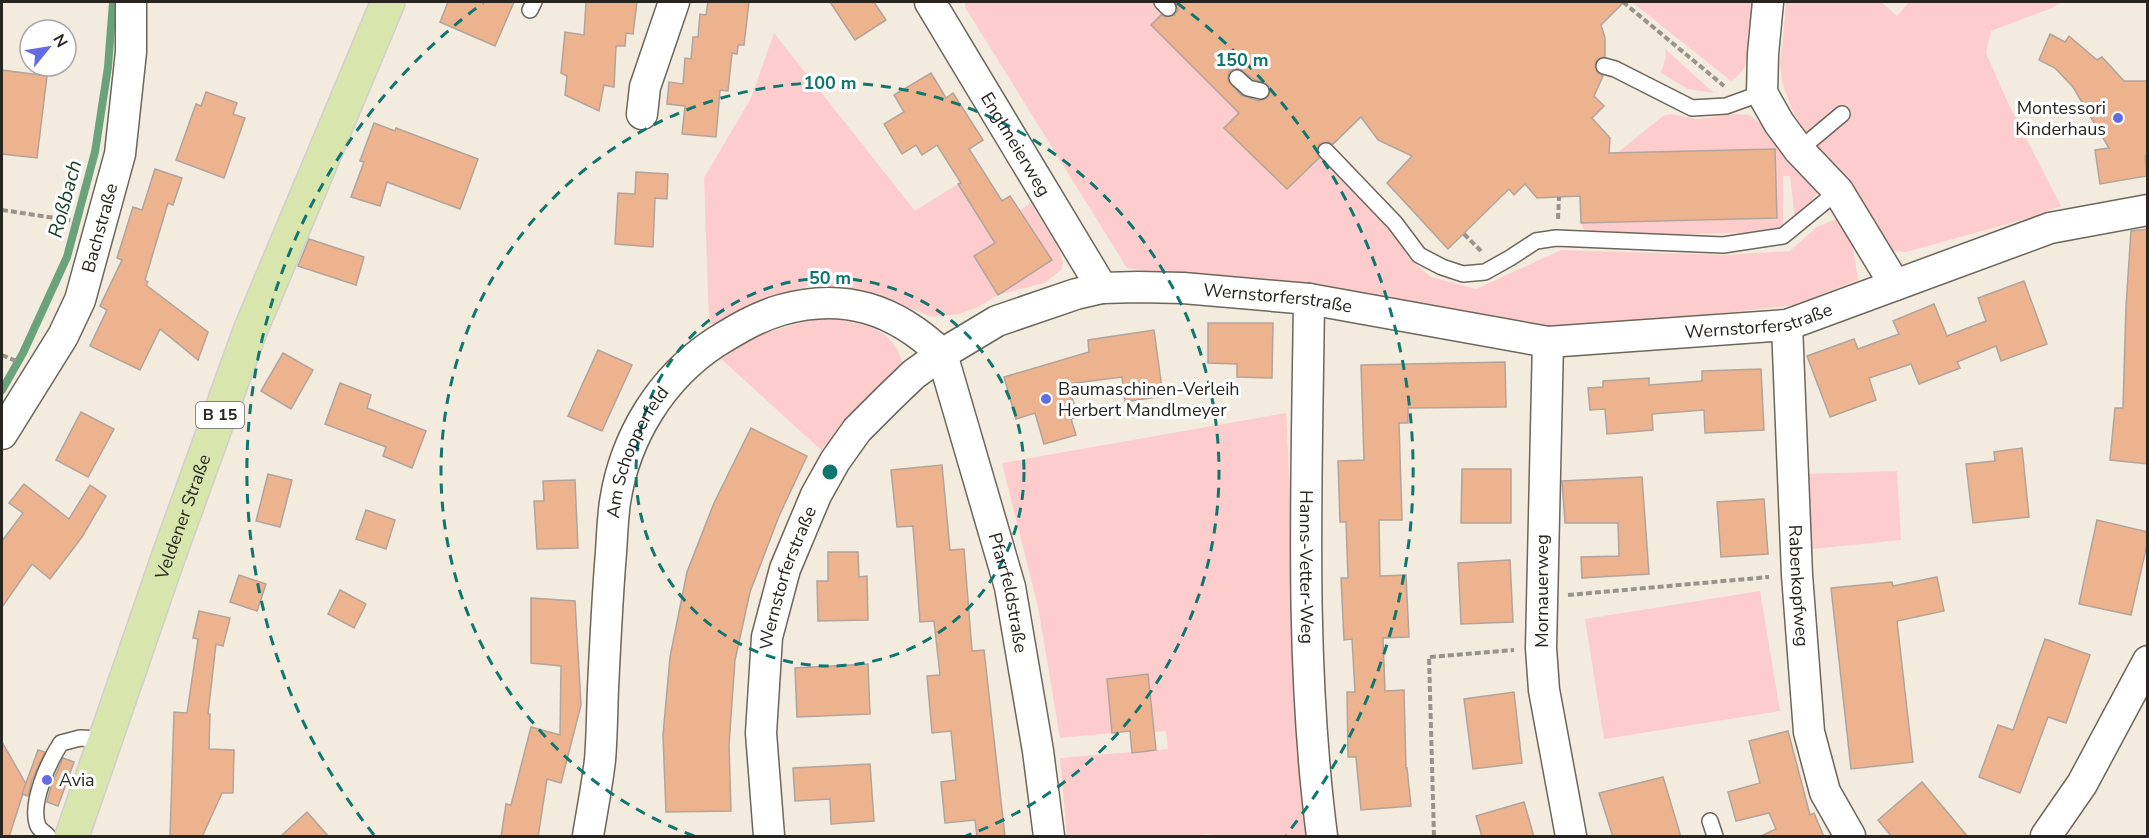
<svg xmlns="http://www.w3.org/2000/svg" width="2149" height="838" font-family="'Nunito Sans',sans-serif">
  <rect width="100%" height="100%" fill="#f2ebde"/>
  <g fill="#fdcdcd">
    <path d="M965,2h190l88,93 28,10 124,130 15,25 21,17 45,12 85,-39 163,5 66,-4 27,-24 19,-8 17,28 5,33 -63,25 -234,26 -434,-63 -162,-261z"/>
    <path d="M1632,2h125c-3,25 -2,65 -26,79z"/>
    <path d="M1786,2h95l16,14 12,-14h153l-10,6 -61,23 -5,22 22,50 53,103 -29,11 -126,35 -16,-1 -16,-26 -20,-38 -48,-53 -14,-24 -9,-25 -3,-22 3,-24z"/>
    <path d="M774,33l141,178 43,-27 37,59 -21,13 24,38 54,-34 -32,-50 11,-7 28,47 4,13 -2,7 -17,13 -46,12 -22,13 -17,6 -26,3 -60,-22 -60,-11 -37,12 -67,29 -5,-147 47,-80z"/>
    <path d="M1665,49l49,44 -26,-4 -27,-16 5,-17z"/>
    <path d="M1671,114l25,5 40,-5 13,1 15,11 56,64 -16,21 -9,8 -5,-43h-7v52l-18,4 -178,5 -6,-14 196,-5 -2,-69 -158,4 46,-37z"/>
    <path d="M822,316c35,9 70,6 81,48l-9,15 -46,42 -27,29 -102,-93 40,-22z"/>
    <path d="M1286,413l16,316 15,107h-106v-2l-20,2h-124l-7,-78 108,-9 -2,-18 -12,1 -7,-58 -40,5 5,54 -52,5 -22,-131 -36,-144z"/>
    <path d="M1897,471l4,69 -89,9 -7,-75z"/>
    <path d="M1760,591l20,120 -176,28 -19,-120z"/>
  </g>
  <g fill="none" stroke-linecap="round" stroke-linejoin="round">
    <path stroke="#6aa37b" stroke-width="8" d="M2,390l21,-37 44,-96 28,-105 13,-85 5,-65"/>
  </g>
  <g fill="#edb28e" stroke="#b2a49d" stroke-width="1.5" fill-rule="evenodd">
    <path d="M448,2h66l-19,44 -55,-24z"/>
    <path d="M586,2h51l-4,32 -7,-1 -1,13h-9l-2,41 -10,-2 -5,26 -34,-16 2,-19 -6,-3 4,-41 19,3z"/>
    <path d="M708,2h41l-5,43h-6l-1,9 -5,-1 -4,38 -8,-1 -4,47 -34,-3 3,-28 -18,-2 2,-22 14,2 2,-26 6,1 2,-22h5l2,-23 6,1z"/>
    <path d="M830,2h44l12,18 -31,20z"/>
    <path d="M1175,2h449l-23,23 4,13v19l-7,2 -3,5 2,8 6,4 -9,20 10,10 -12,12 18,20 -1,15 166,-4 2,69 -196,5 -1,-27 -43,2 -12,-14 -11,11 -5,-6 -61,60 -61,-66 25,-27 -34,-16 -17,-23 -28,27 -5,-2 -8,2 -3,5 2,9 -32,31 -63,-61 15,-15 -88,-88 10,-10 5,2 8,-2 4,-5zM1233,69h7l13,10 14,5 3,5 -2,8 -9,4 -18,-6 -13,-15 1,-8z"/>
    <path d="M2050,34l15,8 4,-6 28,24 5,-3 22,24h24v75h-3l2,20 -47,8 -5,-34 14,-2 -36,-61 -18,-19 -16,-8z"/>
    <path d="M2,70l45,6 -10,82 -35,-4z"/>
    <path d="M931,73l15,25 7,-5 30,47 -14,9 33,52 8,-5 42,64 -54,35 -24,-39 21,-13 -37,-59 3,-1 -24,-38 -15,10 -6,-10 -14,9 -18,-30 20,-12 -10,-17z"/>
    <path d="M206,92l31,11 -4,11 12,4 -21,60 -48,-18 20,-56 5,2z"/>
    <path d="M374,123l21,8 1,-3 82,31 -18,50 -73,-27 -7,24 -29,-9 13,-35 -4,-1z"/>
    <path d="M155,169l27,9 -9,27 -5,-2 -23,77 3,2 -2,3 62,47 -10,28 -38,-31 -20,41 -50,-24 17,-36 -7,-4 22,-46 -5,-2 16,-51 9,3z"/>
    <path d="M636,172l32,2 -1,25 -12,-1 -2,49 -38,-3 3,-51 17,1z"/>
    <path d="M2148,229v235l-38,-4 5,-52h8l3,-102 5,-75z"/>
    <path d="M309,239l55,18 -8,28 -58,-19z"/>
    <path d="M2024,281l23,63 -46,17 -5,-15 -39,16 3,6 -41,16 -8,-20 -42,14 7,22 -46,17 -23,-61 47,-17 4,10 41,-15 -6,-13 41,-17 13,32 39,-15 -8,-23z"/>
    <path d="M1208,323h65l-1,55 -35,-1v-13l-29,-1z"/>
    <path d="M1154,330l9,66 -38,6 -3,-25 -54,7 10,33 -7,2 5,16 -32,9 -9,-31 -19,6 -12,-42 85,-25 -1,-12z"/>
    <path d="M598,350l34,15 -30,66 -34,-15z"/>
    <path d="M283,353l30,17 -22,39 -30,-18z"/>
    <path d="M1505,362l1,45 -98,1v15h-9l3,97h-23l1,56 26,-1 3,62 -26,1 2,53 19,-1 2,78h1l4,38 -50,4 -5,-53h-8l-1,-65h8l-3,-53 -8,1 -3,-62h7l-2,-56h-6l-2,-61 26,-1 -3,-95z"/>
    <path d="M1761,369l3,61 -59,3 -1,-23 -52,4 1,16 -46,4 -2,-25 -15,1 -2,-22 15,-1v-6l46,-3v7l53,-4v-10z"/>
    <path d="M340,383l31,12 -4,13 59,23 -14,37 -29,-12 3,-9 -61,-23z"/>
    <path d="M81,412l33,17 -26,48 -32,-17z"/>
    <path d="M751,428l56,28 -28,60 -29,76 -15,68 -6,85 2,66 -65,1 -3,-77 7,-78 17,-85 27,-69z"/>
    <path d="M2022,448l7,69 -56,6 -7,-59 29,-3 -1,-9z"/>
    <path d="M942,465l8,85 14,-1 8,102 12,-1 21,187h-28l-2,-17 -30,3 -4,-41 15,-2 -5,-49 -19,2 -5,-57 13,-1 -6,-54 -14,1 -7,-96 -16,1 -6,-57z"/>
    <path d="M1462,469h49v54h-50z"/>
    <path d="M268,474l24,6 -12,47 -24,-6z"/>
    <path d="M1642,477l7,97 -67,4 -1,-21 38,-1 -1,-33h-53l-3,-42z"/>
    <path d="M575,480l3,68 -41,1 -3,-48h10l-1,-20z"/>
    <path d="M24,484l45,35 21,-34 16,11 -24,41 -32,42 -18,-15 -30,43v-66l21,-28 -14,-10z"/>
    <path d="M1764,499l4,55 -47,3 -4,-55z"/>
    <path d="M366,510l29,10 -9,29 -30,-10z"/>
    <path d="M2097,520l51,12v8l-17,75 -52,-11z"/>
    <path d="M828,552h30l1,25 8,-1 1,44 -50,1 -1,-40h11z"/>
    <path d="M1510,560l3,62 -52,2 -3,-61z"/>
    <path d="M239,575l27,9 -9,27 -27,-9z"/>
    <path d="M1937,577l7,34 -47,10 16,141 -62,7 -20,-181 61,-6 1,4z"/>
    <path d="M340,590l26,14 -12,24 -26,-14z"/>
    <path d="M531,598l44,3 6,104 -20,78 -14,-4 -9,58h-37l5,-33 5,1 20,-78 29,8 1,-69 -30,-3z"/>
    <path d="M199,611l31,7 -7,28 -7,-2 -8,70h2l-1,35 25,1 -1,43h-11l-20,44h-32l4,-125 13,1 11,-74 -5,-1z"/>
    <path d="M2045,639l45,16 -24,68 -18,-6 -28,76 -41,-16 19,-52 15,5z"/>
    <path d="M868,664l2,50 -73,3 -2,-49z"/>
    <path d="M1148,674l8,76 -24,3 -2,-22 -18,2 -5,-54z"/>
    <path d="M1514,692l8,71 -49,6 -9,-70z"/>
    <path d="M1788,731l22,84 4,-2 10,24h-65l17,-8 -7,-16 -33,8 -8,-29 32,-9 -11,-42z"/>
    <path d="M2,742l24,42 -17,53h-7z"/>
    <path d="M38,750l7,2 -13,28 -4,16 -6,-2z"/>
    <path d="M63,758l11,4 -16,44 -11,-4 4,-16z"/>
    <path d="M870,764l4,57 -43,3 -1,-25 -35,2 -2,-33z"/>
    <path d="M1663,777l18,60h-68l-14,-44z"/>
    <path d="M1922,782l46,55h-76l-14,-17z"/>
    <path d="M1524,802l10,35h-52l-6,-21z"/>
    <path d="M307,812l22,25h-49z"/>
  </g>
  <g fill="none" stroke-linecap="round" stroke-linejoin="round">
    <g stroke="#6c665b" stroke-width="18">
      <g id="lane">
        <path d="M1162,2l6,6"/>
        <path d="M530,10l4,-8"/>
        <path d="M1604,66l11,3 77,39 34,-2 36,-13"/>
        <path d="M1237,78l11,10 13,3"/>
        <path d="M1799,150l43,-36"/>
        <path d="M1326,151l69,72 24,32 23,12 21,7 22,-2 25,-14 26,-17 20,-3 167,7 60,-9 55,-45"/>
        <path d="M1710,821l5,15"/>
        <path d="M48,836c-3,-3 -8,-6 -10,-10 -9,-22 11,-65 23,-83l19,-5 25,1"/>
      </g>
    </g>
    <g stroke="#6c665b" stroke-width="33">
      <g id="street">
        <path id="s1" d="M930,2l172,286"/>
        <path d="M1768,2l-5,52 -1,39 17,30 20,27 39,41 57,94"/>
        <path d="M642,114l3,-27 29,-85"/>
        <path id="s2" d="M1309,299c-2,179 -10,360 13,537"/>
        <path id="s3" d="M1787,325l10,250 12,157 16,60 25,44"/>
        <path d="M1548,342l-7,306 3,42 27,146"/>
        <path id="s4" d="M942,354l68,233 28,164 11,85"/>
        <path id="s5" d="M2,434l61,-98 17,-36 40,-146 11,-102v-50"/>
        <path id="s6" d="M588,836c4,-25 9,-50 12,-76 2,-24 2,-48 3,-72 2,-41 4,-82 7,-123 2,-21 2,-42 5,-63 10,-65 46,-124 101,-160 21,-13 41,-25 65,-32 63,-18 114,-1 161,44"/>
        <path id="s7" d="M769,836l-8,-103 6,-96 18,-68 31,-74 19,-34 22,-31 32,-32 25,-24 28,-20 55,-33 79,-27 26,-6 36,-1 45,1 126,11 239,43 239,-17 263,-97 98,-18"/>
        <path d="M2046,836l36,-52 66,-123"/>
      </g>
    </g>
    <g stroke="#d0cfce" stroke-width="36">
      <g id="primary">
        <path id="s8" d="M72,836l97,-281 81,-224 138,-329"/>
      </g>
    </g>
    <g stroke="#99948b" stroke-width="4" stroke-dasharray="6 3" stroke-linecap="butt">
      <path d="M1623,2l101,84"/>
      <path d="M2,210l73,11"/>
      <path d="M1558,219l1,-22"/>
      <path d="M1464,234l18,18"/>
      <path d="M2,355l14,6"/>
      <path d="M1568,595l201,-18"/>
      <path d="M1434,836l-5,-179 85,-7"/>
    </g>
    <use href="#lane" stroke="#fff" stroke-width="15"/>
    <use href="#street" stroke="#fff" stroke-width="30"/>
    <use href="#primary" stroke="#d8e5ac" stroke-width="33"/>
  </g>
  <g fill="none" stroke="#0f766e" stroke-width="3" stroke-dasharray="10 8">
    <circle cx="830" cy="472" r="194"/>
    <path d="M694 836A389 389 0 1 1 966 836"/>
    <path d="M374 835A583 583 0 0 1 483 3M1177 3A583 583 0 0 1 1286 835"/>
  </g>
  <g fill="#646ce5" stroke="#fff" stroke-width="2">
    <circle cx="2118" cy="118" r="6"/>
    <circle cx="1046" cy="399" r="6"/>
    <circle cx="47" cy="780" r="6"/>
  </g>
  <g text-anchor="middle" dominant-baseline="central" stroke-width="6" stroke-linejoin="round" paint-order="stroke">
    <rect fill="#fff" stroke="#686664" stroke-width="1.5" x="196" y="402" width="48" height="26" rx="4.5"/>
    <g font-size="16" font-weight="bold" fill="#282521">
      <text x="220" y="415">B 15</text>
    </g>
    <g font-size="18" fill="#282521" stroke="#fff" text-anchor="start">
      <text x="2106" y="108" text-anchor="end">Montessori<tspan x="2106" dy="21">Kinderhaus</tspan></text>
      <text x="1058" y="389">Baumaschinen-Verleih<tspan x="1058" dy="21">Herbert Mandlmeyer</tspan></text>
      <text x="59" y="780">Avia</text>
    </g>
    <g font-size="18" fill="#282521" stroke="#fff">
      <text stroke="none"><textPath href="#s1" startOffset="166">Englmeierweg</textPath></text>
      <text stroke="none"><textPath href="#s5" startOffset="230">Bachstraße</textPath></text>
      <text stroke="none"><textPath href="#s7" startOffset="892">Wernstorferstraße</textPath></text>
      <text stroke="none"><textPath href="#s7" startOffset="1378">Wernstorferstraße</textPath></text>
      <text stroke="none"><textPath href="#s6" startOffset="390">Am Schopperfeld</textPath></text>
      <text stroke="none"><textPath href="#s8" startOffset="338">Veldener Straße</textPath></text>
      <text stroke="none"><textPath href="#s2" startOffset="268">Hanns-Vetter-Weg</textPath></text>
      <text stroke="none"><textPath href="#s7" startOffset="262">Wernstorferstraße</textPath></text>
      <text stroke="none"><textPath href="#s3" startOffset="261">Rabenkopfweg</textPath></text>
      <text transform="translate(1542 591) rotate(-90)">Mornauerweg</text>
      <text stroke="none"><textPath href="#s4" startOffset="248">Pfarrfeldstraße</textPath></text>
    </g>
    <g font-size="20" font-style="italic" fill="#144025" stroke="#fff">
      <text transform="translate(65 199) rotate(-75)">Roßbach</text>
    </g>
  </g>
  <circle cx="830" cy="472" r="9" fill="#0f766e" stroke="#fff" stroke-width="3"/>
  <g font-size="18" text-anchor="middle" font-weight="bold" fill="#0f766e" stroke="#fff" stroke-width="6" stroke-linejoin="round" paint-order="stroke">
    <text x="1242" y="66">150 m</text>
    <text x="830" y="89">100 m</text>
    <text x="830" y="284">50 m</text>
  </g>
  <rect width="2149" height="838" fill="none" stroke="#282521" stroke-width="6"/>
  <g transform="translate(48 48) rotate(60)"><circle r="28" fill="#ffffff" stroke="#a9a8a6" stroke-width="1.5"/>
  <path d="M0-4.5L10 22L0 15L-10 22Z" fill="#646ce5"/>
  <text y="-9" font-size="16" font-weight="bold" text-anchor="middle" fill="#282521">N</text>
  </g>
</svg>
